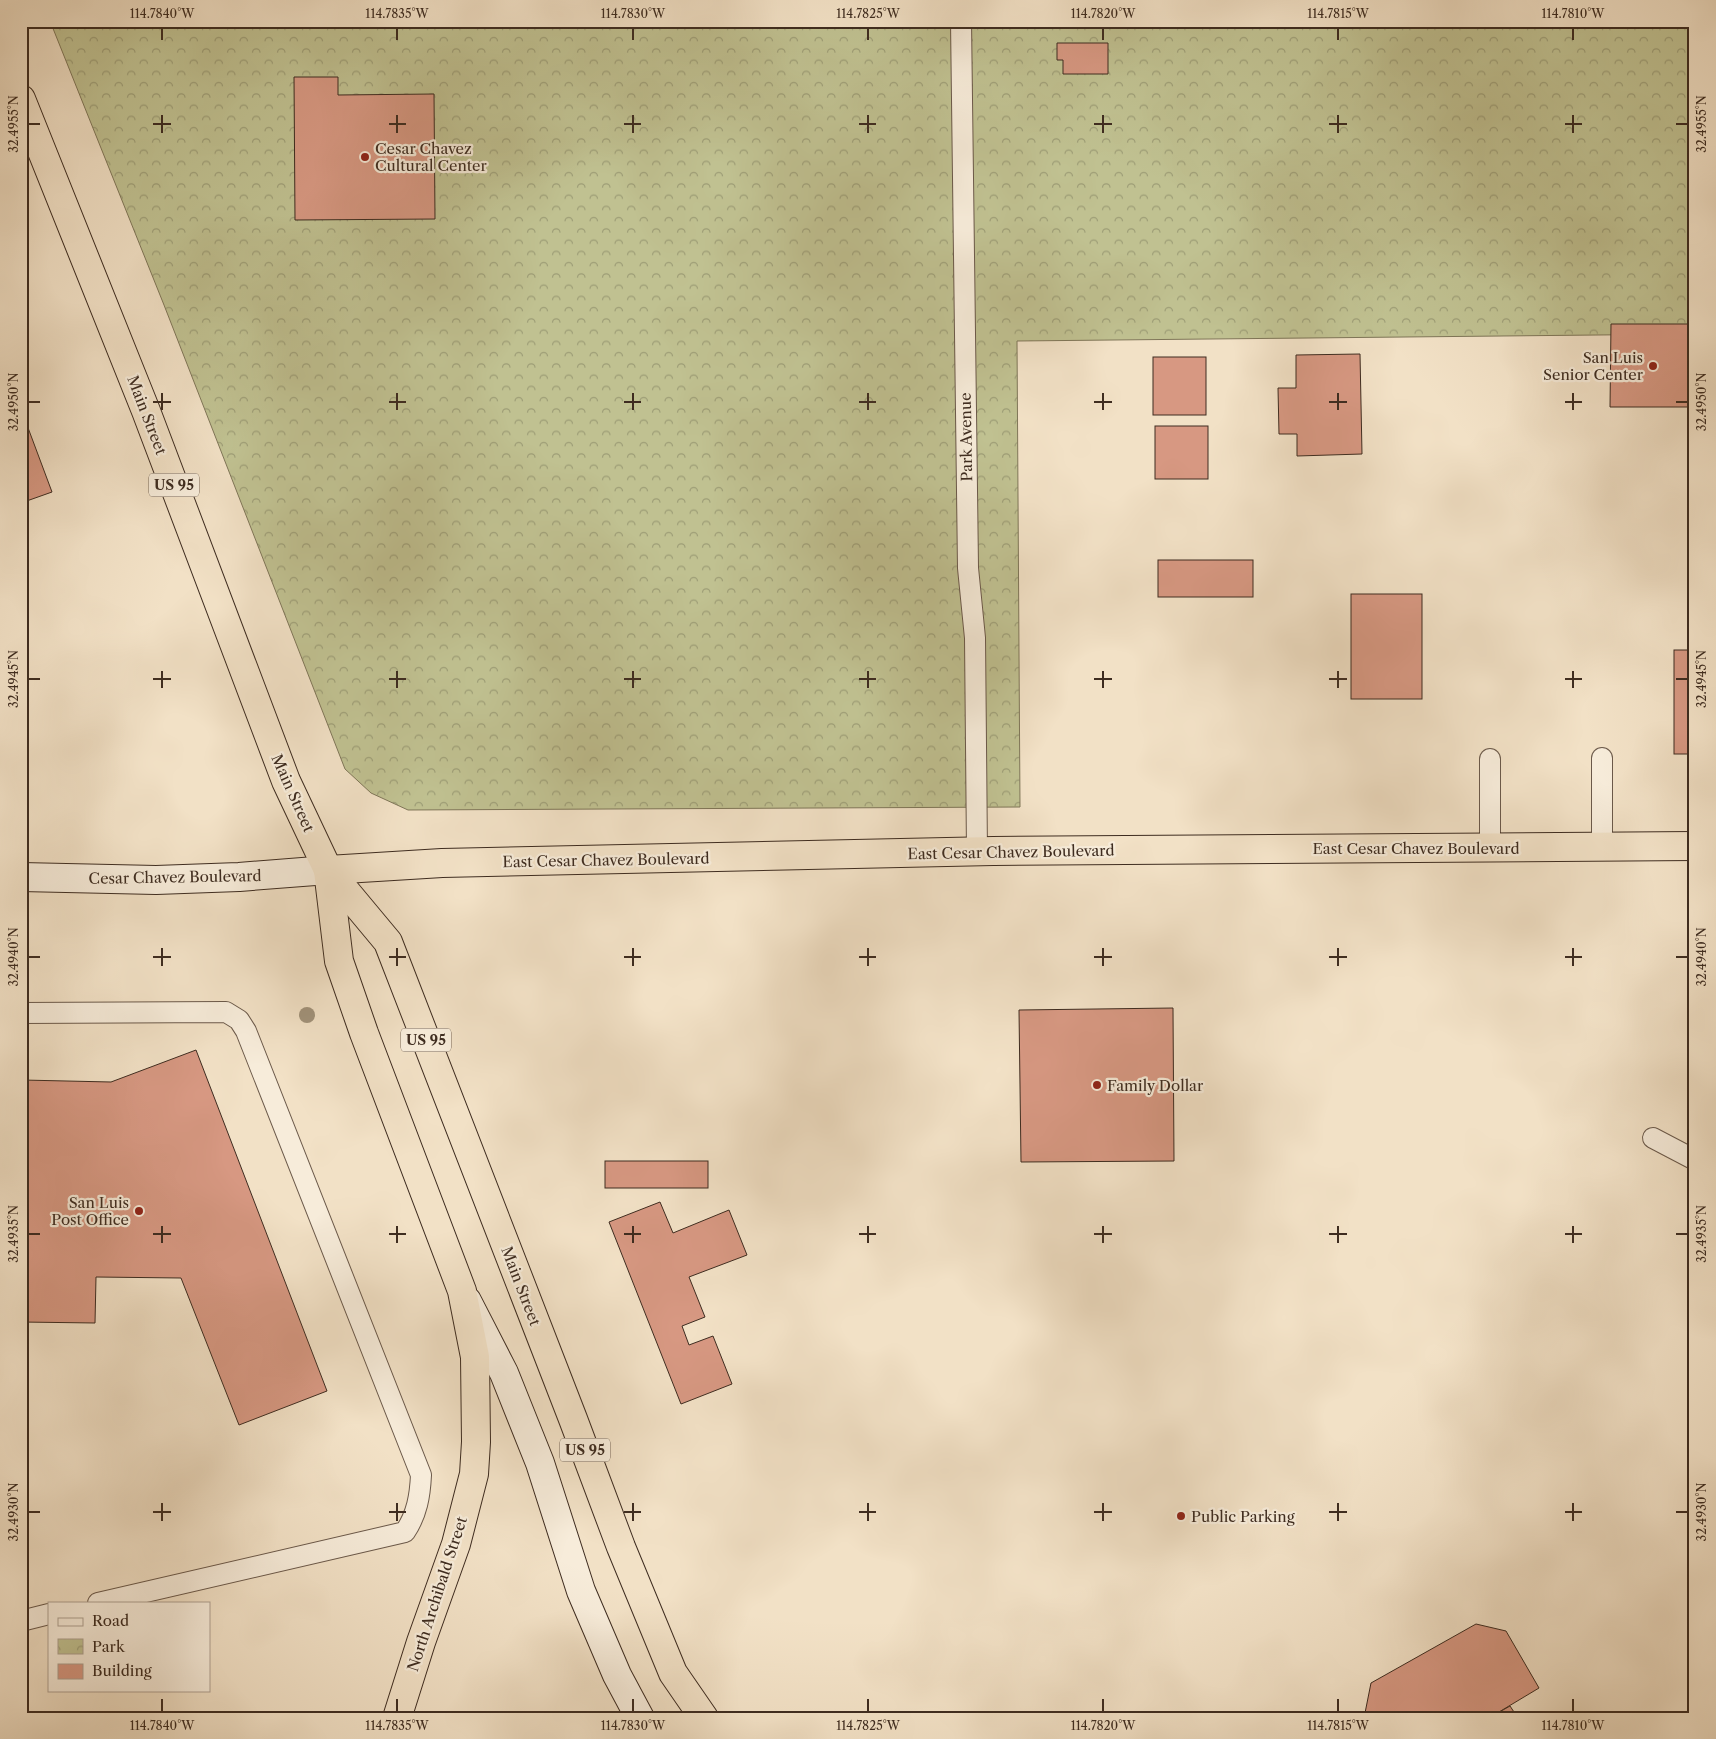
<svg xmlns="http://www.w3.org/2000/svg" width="1716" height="1739" font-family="'Libre Caslon Text',serif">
  <defs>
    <pattern id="park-crowns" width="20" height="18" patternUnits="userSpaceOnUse" patternTransform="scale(1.25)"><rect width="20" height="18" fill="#c0c191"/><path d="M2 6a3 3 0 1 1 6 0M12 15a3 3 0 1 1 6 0" fill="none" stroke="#9d9d76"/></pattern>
  </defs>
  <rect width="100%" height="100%" fill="#f2e1c6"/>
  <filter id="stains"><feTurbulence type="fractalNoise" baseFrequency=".004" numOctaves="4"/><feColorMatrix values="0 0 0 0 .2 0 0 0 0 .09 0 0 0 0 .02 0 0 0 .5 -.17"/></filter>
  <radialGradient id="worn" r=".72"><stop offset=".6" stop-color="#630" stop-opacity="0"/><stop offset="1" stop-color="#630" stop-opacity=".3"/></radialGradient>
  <path fill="url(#park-crowns)" stroke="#7f7658" d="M50,21h1645v313l-678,7 3,466 -612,3 -37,-17 -26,-24 -181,-464z"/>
  <g fill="#d79882" stroke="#3e2c20">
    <path d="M1057,43h51v31h-45v-14h-6z"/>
    <path d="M294,77h44v18l96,-1 1,125 -140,1z"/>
    <path d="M1611,324h84v83h-85z"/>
    <path d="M1360,354l2,100 -65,2v-22h-18l-1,-46h18v-33z"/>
    <rect x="1153" y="357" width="53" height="58"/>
    <path d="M21,409l31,83 -31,11z"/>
    <rect x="1155" y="426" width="53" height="53"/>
    <rect x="1158" y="560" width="95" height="37"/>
    <rect x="1351" y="594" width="71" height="105"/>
    <rect x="1674" y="650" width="21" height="104"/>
    <path d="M1173,1008l1,153 -153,1 -2,-152z"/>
    <path d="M196,1050l131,341 -88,34 -58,-147 -85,-1 -1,46 -74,-1 1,-242 89,2z"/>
    <rect x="605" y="1161" width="103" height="27"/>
    <path d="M660,1202l13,31 56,-23 18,45 -58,22 16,40 -23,9 7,19 24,-9 19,48 -51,20 -72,-182z"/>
    <path d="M1476,1624l30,7 33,57 -50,30h-125l7,-35z"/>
    <path d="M1510,1706l8,12h-29z"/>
  </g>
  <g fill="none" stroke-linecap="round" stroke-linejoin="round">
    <g stroke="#6b594a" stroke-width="22">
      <g id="lane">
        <path d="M961,21l7,547 7,70 2,214"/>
        <path d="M1602,758v88"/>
        <path d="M1490,759v88"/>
        <path d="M21,1013l205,-1 13,8 7,11 175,444c-1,21 -4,39 -16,57l-307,71"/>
        <path d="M1653,1138l42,22"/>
        <path d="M21,1621l28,-7"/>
      </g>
    </g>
    <g stroke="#3e2c20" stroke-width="30">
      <g id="secondary">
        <path d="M21,877l135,3 83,-3 89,-7"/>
        <path d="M467,1301l37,72 36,90 41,128 36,84 23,43"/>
      </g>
    </g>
    <g stroke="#3e2c20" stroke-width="30">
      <g id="highway">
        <path d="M21,99l125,312 140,370 42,89 60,72 185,477 48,128 52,126 31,45"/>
        <path d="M328,870l114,-7 551,-12 702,-5"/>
        <path d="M328,870l11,91 25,72 98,258 13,66 1,85 -2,32 -18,70 -35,98 -24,76"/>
      </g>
    </g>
    <use href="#lane" stroke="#f7ecda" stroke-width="20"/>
    <use href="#secondary" stroke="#f7ecda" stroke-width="28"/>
    <use href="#highway" stroke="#f2e1c6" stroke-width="28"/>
  </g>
  <circle fill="#a1927a" cx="307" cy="1015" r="8"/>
  <path fill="none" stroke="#3e2c20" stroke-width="2" d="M162,28v12M397,28v12M633,28v12M868,28v12M1103,28v12M1338,28v12M1573,28v12M162,115v18M397,115v18M633,115v18M868,115v18M1103,115v18M1338,115v18M1573,115v18M28,124h12M153,124h18M389,124h17M624,124h17M859,124h17M1094,124h18M1329,124h18M1565,124h17M1676,124h12M162,393v17M397,393v17M633,393v17M868,393v17M1103,393v17M1338,393v17M1573,393v17M28,402h12M153,402h18M389,402h17M624,402h17M859,402h17M1094,402h18M1329,402h18M1565,402h17M1676,402h12M162,671v17M397,671v17M633,671v17M868,671v17M1103,671v17M1338,671v17M1573,671v17M28,679h12M153,679h18M389,679h17M624,679h17M859,679h17M1094,679h18M1329,679h18M1565,679h17M1676,679h12M162,948v18M397,948v18M633,948v18M868,948v18M1103,948v18M1338,948v18M1573,948v18M28,957h12M153,957h18M389,957h17M624,957h17M859,957h17M1094,957h18M1329,957h18M1565,957h17M1676,957h12M162,1226v17M397,1226v17M633,1226v17M868,1226v17M1103,1226v17M1338,1226v17M1573,1226v17M28,1234h12M153,1234h18M389,1234h17M624,1234h17M859,1234h17M1094,1234h18M1329,1234h18M1565,1234h17M1676,1234h12M162,1503v18M397,1503v18M633,1503v18M868,1503v18M1103,1503v18M1338,1503v18M1573,1503v18M28,1512h12M153,1512h18M389,1512h17M624,1512h17M859,1512h17M1094,1512h18M1329,1512h18M1565,1512h17M1676,1512h12M162,1699v13M397,1699v13M633,1699v13M868,1699v13M1103,1699v13M1338,1699v13M1573,1699v13"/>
  <g fill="#8f2418" stroke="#f7ecda" stroke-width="2">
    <circle cx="365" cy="157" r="5"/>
    <circle cx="1653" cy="366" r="5"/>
    <circle cx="1097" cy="1085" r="5"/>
    <circle cx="139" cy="1211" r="5"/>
    <circle cx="1181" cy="1516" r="5"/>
  </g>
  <g text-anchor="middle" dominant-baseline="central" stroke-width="4.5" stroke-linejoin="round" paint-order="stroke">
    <g fill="#f7ecda" stroke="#766658" stroke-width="1">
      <rect x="149" y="473.5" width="50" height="23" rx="4"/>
      <rect x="401" y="1028.5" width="50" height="23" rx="4"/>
      <rect x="560" y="1438.5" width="50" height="23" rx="4"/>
    </g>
    <g font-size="14" font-weight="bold" fill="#3e2c20">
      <text x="174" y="485">US 95</text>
      <text x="426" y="1040">US 95</text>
      <text x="585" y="1450">US 95</text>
    </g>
    <g font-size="15" fill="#3e2c20" stroke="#f7ecda" text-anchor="start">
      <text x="375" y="148">Cesar Chavez<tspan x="375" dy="17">Cultural Center</tspan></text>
      <text x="1643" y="357" text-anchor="end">San Luis<tspan x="1643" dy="17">Senior Center</tspan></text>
      <text x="1107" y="1085">Family Dollar</text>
      <text x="129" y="1202" text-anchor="end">San Luis<tspan x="129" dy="17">Post Office</tspan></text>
      <text x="1191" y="1516">Public Parking</text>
    </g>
    <g font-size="15" fill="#3e2c20" stroke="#f7ecda">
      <text transform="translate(147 415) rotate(69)">Main Street</text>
      <text transform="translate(966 437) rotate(-91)">Park Avenue</text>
      <text transform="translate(293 793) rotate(66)">Main Street</text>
      <text x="1416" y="848">East Cesar Chavez Boulevard</text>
      <text transform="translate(1011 852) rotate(-1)">East Cesar Chavez Boulevard</text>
      <text transform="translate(606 860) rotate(-1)">East Cesar Chavez Boulevard</text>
      <text transform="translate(175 877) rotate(-1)">Cesar Chavez Boulevard</text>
      <text transform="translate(521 1286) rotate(69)">Main Street</text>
      <text transform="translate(437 1594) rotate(-72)">North Archibald Street</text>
    </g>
  </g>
  <rect width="1716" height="1739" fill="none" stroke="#f2e1c6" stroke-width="55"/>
  <rect x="48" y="1602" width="162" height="90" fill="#f7ecda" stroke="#ad9f90"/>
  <rect x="58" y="1618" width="25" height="8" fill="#f7ecda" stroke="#ad9f90"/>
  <text x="92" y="1626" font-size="15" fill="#3e2c20">Road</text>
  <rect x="58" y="1639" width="25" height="15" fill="url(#park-crowns)" stroke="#ad9f90"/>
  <text x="92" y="1652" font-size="15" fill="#3e2c20">Park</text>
  <rect x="58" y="1664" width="25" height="15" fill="#d79882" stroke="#ad9f90"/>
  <text x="92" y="1676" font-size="15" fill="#3e2c20">Building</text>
  <rect x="28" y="28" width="1660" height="1684" fill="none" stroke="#3e2c20" stroke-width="2"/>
  <g font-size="12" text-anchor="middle" fill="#3e2c20">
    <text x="162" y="18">114.7840°W</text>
    <text x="397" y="18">114.7835°W</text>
    <text x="633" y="18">114.7830°W</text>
    <text x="868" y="18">114.7825°W</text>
    <text x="1103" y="18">114.7820°W</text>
    <text x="1338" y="18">114.7815°W</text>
    <text x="1573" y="18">114.7810°W</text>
    <text transform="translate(14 124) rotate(-90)" y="4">32.4955°N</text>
    <text transform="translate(1702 124) rotate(-90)" y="4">32.4955°N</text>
    <text transform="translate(14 402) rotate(-90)" y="4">32.4950°N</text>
    <text transform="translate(1702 402) rotate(-90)" y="4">32.4950°N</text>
    <text transform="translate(14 679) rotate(-90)" y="4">32.4945°N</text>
    <text transform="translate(1702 679) rotate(-90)" y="4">32.4945°N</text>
    <text transform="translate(14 957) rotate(-90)" y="4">32.4940°N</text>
    <text transform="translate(1702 957) rotate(-90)" y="4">32.4940°N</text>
    <text transform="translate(14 1234) rotate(-90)" y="4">32.4935°N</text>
    <text transform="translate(1702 1234) rotate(-90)" y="4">32.4935°N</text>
    <text transform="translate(14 1512) rotate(-90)" y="4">32.4930°N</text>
    <text transform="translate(1702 1512) rotate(-90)" y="4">32.4930°N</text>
    <text x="162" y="1730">114.7840°W</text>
    <text x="397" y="1730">114.7835°W</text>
    <text x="633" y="1730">114.7830°W</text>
    <text x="868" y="1730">114.7825°W</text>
    <text x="1103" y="1730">114.7820°W</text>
    <text x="1338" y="1730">114.7815°W</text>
    <text x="1573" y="1730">114.7810°W</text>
  </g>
  <rect width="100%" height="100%" filter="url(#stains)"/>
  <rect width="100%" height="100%" fill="url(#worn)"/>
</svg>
